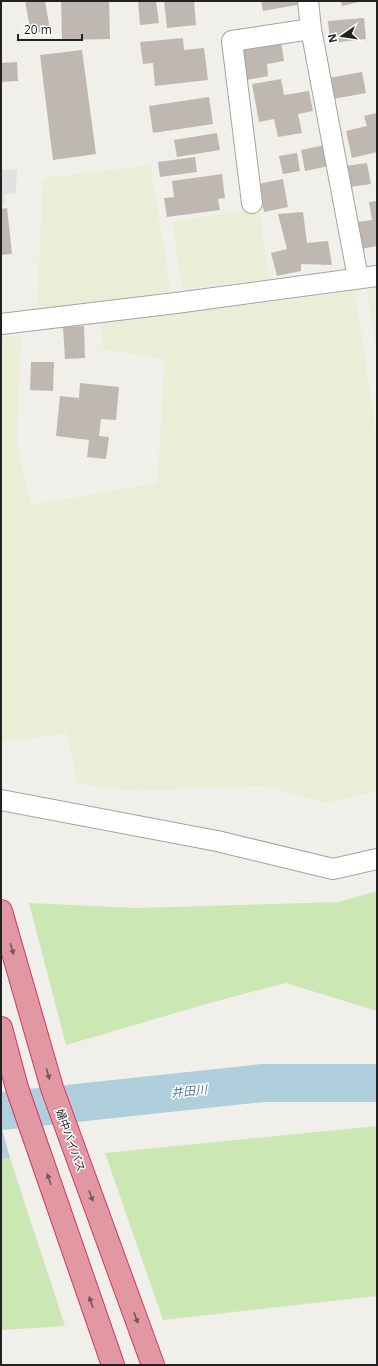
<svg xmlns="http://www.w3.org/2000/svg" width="378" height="1366" font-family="'Open Sans','Noto Sans JP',sans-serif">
  <rect width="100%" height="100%" fill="#f1efe9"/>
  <g fill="#ebeed7">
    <path d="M150,165l21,127 -134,17 6,-131z"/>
    <path d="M259,209l10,70 -87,10 -10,-68z"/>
    <path d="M377,287v68l-10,-67z"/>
    <path d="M355,291l22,150v350l-52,12 -61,-17 -129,5 -58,-7 -10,-51 -66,10v-406l20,-2 -4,107 14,63 126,-22 8,-124 -62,-10 -2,-26z"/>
  </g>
  <g fill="#cbe7b4">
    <path d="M377,891v120l-91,-28 -73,19 -147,43 -37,-142 107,5 203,-6z"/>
    <path d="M377,1126v170l-214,24 -58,-167z"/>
    <path d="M10,1158l55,168 -64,4v-171z"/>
  </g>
  <path fill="#e2e2e2" d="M17,169l-1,24 -12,2 1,8 -4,1v-34z"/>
  <path fill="#aecfdb" d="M1,1126l9,32 -9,1z"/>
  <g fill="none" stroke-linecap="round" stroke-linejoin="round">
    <path stroke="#aecfdb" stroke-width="38" d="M1,1111l262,-28h114"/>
  </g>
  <g fill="#bfb8b2">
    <path d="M25,1h20l5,29 -19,4z"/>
    <path d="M61,1h48l1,38 -48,1z"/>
    <path d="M138,1h18l3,22 -19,2z"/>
    <path d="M164,1h30l2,24 -29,3z"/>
    <path d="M261,1h41v3l-39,7z"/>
    <path d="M341,1h18v1l-17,4z"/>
    <path d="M364,18l2,21 -36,4 -2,-22z"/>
    <path d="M183,38l1,12 20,-2 4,32 -53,6 -2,-23 -10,1 -3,-22z"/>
    <path d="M281,41l3,20 -17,3 1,12 -21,4 -5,-33z"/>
    <path d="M82,50l14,104 -43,6 -13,-105z"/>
    <path d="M17,62l1,19 -17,1v-19z"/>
    <path d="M362,72l4,21 -33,6 -4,-21z"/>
    <path d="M281,79l3,16 25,-4 4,20 -15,3 4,19 -24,4 -4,-18 -15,3 -7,-38z"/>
    <path d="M209,97l4,27 -60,9 -4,-27z"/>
    <path d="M377,113v39l-25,6 -6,-27 21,-5 -3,-10z"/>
    <path d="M217,133l3,17 -43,7 -3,-17z"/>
    <path d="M325,145l4,21 -24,5 -4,-21z"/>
    <path d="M297,153l3,18 -17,3 -4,-18z"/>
    <path d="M195,157l2,15 -37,5 -2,-15z"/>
    <path d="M367,163l4,21 -21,3 -4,-21z"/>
    <path d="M222,174l3,24 -7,1 2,11 -53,7 -3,-19 10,-1 -2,-16z"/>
    <path d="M283,179l5,28 -24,5 -6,-28z"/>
    <path d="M377,201v45l-16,3 -4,-27 15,-2 -3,-18z"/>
    <path d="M7,208l5,46 -11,1v-46z"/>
    <path d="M303,212l4,31 21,-2 4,24 -31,-1v7l-24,5 -6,-23 16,-4 -9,-35z"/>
    <path d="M84,326l1,32 -20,1 -2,-32z"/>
    <path d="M31,362h23l-1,29 -23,-1z"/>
    <path d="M80,383l39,4 -3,33 -15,-1 -2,17 10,1 -3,22 -19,-2 2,-17 -33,-4 4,-40 19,2z"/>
  </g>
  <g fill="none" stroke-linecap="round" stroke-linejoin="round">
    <g stroke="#a3a3a3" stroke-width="22">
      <g id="street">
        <path d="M308,1l3,28 47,249"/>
        <path d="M252,203l-20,-162 79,-12"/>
        <path d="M1,324l175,-21 201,-27"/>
        <path d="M1,800l216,41 116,28 44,-10"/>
      </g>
    </g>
    <g stroke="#cf3766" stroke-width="24">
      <g id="highway">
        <path d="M1,911l51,177 101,277"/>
        <path d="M1,1028l16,60 96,277"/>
      </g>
    </g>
    <use href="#street" stroke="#fff" stroke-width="20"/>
    <use href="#highway" stroke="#e298a3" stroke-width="22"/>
  </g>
  <defs><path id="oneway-solid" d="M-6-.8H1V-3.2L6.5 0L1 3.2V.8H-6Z"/></defs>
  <g fill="#78575c">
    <use href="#oneway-solid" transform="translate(12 949) rotate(74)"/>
    <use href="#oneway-solid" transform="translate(48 1074) rotate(74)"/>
    <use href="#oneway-solid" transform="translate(49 1179) rotate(-109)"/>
    <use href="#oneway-solid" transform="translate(91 1196) rotate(70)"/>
    <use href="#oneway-solid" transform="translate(91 1302) rotate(-109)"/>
    <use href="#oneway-solid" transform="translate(136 1318) rotate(70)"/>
  </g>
  <g text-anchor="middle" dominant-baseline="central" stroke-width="3" stroke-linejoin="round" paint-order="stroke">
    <g font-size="11" fill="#222" stroke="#fff">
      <text transform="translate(71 1140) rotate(70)">婦中バイパス</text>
    </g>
    <g font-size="12" font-style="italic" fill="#5178a3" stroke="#fff">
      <text transform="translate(189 1091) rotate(-6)">井田川</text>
    </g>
  </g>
  <rect width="378" height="1366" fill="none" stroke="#222222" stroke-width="4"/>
  <g transform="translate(342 36) rotate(257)" stroke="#ffffff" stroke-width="3" paint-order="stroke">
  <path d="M0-3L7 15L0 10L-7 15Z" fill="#222222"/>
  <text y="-6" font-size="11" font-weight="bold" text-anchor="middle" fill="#222222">N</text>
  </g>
  <path d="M18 34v6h64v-6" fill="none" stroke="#222222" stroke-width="2"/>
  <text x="24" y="34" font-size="12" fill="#222222" stroke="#ffffff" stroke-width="3" paint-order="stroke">20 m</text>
</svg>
